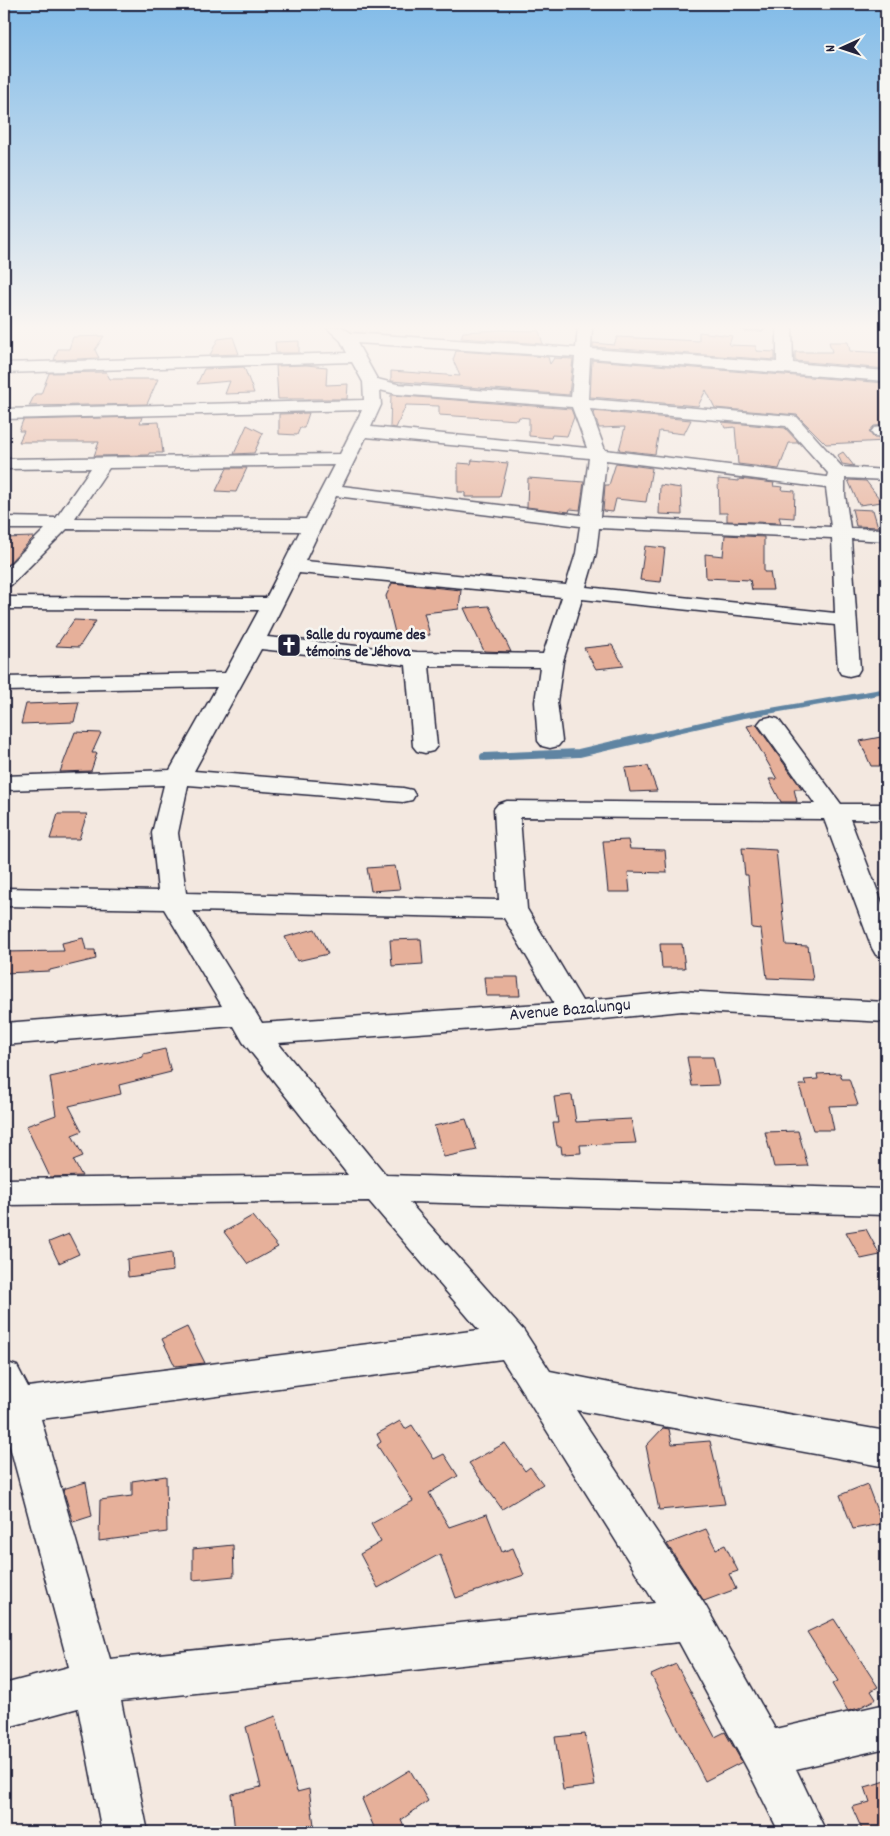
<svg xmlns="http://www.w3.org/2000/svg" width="890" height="1836" font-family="Dekko,sans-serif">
  <rect width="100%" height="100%" fill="#f3e8e0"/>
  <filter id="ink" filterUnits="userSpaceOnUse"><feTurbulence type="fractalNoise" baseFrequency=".02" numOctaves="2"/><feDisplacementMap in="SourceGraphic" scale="10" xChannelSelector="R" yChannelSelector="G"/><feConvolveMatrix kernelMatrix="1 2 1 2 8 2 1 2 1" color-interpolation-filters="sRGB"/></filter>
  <g filter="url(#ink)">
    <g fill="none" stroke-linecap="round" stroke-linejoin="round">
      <path stroke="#5f84a2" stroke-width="5.5" d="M643,738l97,-22 146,-25"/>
      <path stroke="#5f84a2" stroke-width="8" d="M484,757l95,-4 69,-16"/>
    </g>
    <g fill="#e6b09a" stroke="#22223b">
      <path d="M500,330l39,1 4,13 -82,-6 2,-6z"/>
      <path d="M699,332l33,4 -3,9 27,1v5l19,1v8l-182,-13v-4l21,2 3,-8 82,4z"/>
      <path d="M104,336l-9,14 4,8 -45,2 4,-11h11l4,-12z"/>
      <path d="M233,337l6,17 -29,1 8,-16z"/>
      <path d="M299,341v12h-23l-1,-11z"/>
      <path d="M829,342h19l2,9 36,2v16l-91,-8v-9h37z"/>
      <path d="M456,351l92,6 2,7 4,-6 19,1 -4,36 -178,-14v-10l69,5 -7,-16z"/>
      <path d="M592,360l294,23v42l-12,1 -5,6 5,6 12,1v2l-60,3 -29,-29 -82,-7 -9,-18 -8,16 -108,-9z"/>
      <path d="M306,365l21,2 -1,18 22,-1 -1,15h-69l-2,-33z"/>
      <path d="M244,367l10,26 -29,1 5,-13 -33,3 7,-15z"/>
      <path d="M106,372l4,7h48l-11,25 -118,2 6,-12h6l8,-21z"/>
      <path d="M391,395l180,14 3,8 -7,19 -15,-1 -1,3 -22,-2v-18l-10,-1 -1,3 -79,-5v-9l-33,-1 -10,23 -6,-1z"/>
      <path d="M593,411l98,9 -7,14 -25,-3 -4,23 -36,-4 6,-23 -26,1z"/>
      <path d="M309,413l-5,15h-4l-3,7 -18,-1v-20z"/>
      <path d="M142,417l-2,6 19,-1 4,31h-14v2l-55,1 5,-14h-80l5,-11h-5l4,-11z"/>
      <path d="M722,422l63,6 14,15h-10l-10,26 -41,-5 -3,-37 -10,1z"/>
      <path d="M247,425l16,8 -9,20 -20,1z"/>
      <path d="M843,452l11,14 -12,-2 -4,-9z"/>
      <path d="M472,460l36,3 -8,34h-35v-5h-7v-29l13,1z"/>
      <path d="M616,463l36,5 -6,34 -30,-3 -3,13 -10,-1 2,-26h4z"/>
      <path d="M227,468h20l-11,24 -20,-1z"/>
      <path d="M528,478l56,4 -4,28 -10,-1 -1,3 -42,-5z"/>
      <path d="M718,479l21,2v-2l35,4 -1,3 10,1 -1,3 13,1 -1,27 -15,-1 2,6 -54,-2v-8h-8z"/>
      <path d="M848,480l18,1 16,21 -23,3z"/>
      <path d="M660,485l21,3 1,27 -23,-1z"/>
      <path d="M852,509l21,1 5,17 -22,-1z"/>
      <path d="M725,535l39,2v35h6l3,18h-21l-2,-10 -44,-2 -1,-24 18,2z"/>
      <path d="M34,537l-30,31v-30z"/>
      <path d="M645,546l20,2 -4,34 -21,-2z"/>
      <path d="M392,583l69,7 -2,19 -35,4 6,22 -34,2 -10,-41z"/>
      <path d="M489,606l22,46 -27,-1 -20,-43z"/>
      <path d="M74,620l22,1 -17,26 -23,-1z"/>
      <path d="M612,645l12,21 -28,3 -12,-21z"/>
      <path d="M79,702l-5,20 -53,2 5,-20z"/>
      <path d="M756,724l46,65h-8l3,13h-16l-12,-23h8l-30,-53z"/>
      <path d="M75,732l26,1 -9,20h5l-6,18 -31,1z"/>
      <path d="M886,736v30h-15l-11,-25z"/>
      <path d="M648,766l9,25 -27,1 -5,-24z"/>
      <path d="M58,814h29l-8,25h-29z"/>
      <path d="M628,840l2,9 35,1 2,23 -39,-1 2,20h-22l-5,-51z"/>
      <path d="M742,848l34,2 10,95 22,1 5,34 -46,-2 -6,-49 -9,-1 -4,-53h-3z"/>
      <path d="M395,866l5,23 -29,2 -4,-23z"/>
      <path d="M315,929l13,25 -31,7 -12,-24z"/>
      <path d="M83,938l3,12h9l1,9 -46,11v1l-46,2v-21l60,-1 -2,-8z"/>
      <path d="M421,939l2,25 -31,2 -2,-26z"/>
      <path d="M660,944h22l3,24h-23z"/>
      <path d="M484,977h34l2,19h-34z"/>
      <path d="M165,1049l6,23 -52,13 2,9 -52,12 13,25 -10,4 11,21 -10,4 9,16 -32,1 -24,-51 30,-11 -6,-38 93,-20v-3z"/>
      <path d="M687,1057h26l6,28 -27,1z"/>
      <path d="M840,1073l2,6h7l9,26 -29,1 5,24h-21l-14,-45h7l-2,-5 14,-1 -1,-5z"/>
      <path d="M572,1095l4,27 55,-3 5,24 -56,2 1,8 -19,1 -1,-8h-4l-4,-23h5l-4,-26z"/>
      <path d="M466,1119l11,31 -33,7 -10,-31z"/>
      <path d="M798,1131l10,35 -34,1 -9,-35z"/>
      <path d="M252,1216l26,31 -30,17 -24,-32z"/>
      <path d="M866,1229l14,26 -19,4 -15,-27z"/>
      <path d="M69,1234l10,20 -20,9 -10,-21z"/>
      <path d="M172,1252l1,19 -45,6 -1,-18z"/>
      <path d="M187,1327l18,36 -30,3 -13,-27z"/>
      <path d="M400,1421l5,8 7,-4 22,34 10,-5 14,22 -29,17 20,34 38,-13 15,38 11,-4 11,27 -68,23 -16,-44 -62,34 -18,-34 21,-12 -10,-18 42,-23 -36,-56 4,-3 -4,-8z"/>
      <path d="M663,1428l6,1 3,15 38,-3 15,63 -66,6 -13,-64z"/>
      <path d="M505,1443l20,28 5,-4 13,17 -41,25 -33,-46z"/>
      <path d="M166,1476l1,56 -68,9 1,-41 32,-4v-15z"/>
      <path d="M86,1482l6,34 -19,6 -10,-33z"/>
      <path d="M867,1484l15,40 -29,5 -13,-34z"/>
      <path d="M706,1529l10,20 9,-4 13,26 -9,3 7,15 -32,12 -37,-57z"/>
      <path d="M233,1545l1,31 -41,4v-31z"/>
      <path d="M834,1619l44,68 -7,4 5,8 -17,9 -11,3 -16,-27 6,-3 -31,-49z"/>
      <path d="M676,1664l39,73 10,-5 17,30 -37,19 -54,-106z"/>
      <path d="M276,1716l21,76 12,-3 6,43h-80l-4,-38 30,-7 -15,-60z"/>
      <path d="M585,1734l10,52 -32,4 -8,-53z"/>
      <path d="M410,1770l18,31 -27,19 5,12h-30l-14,-33z"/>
      <path d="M886,1781v51h-23l-11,-25 18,-5 -5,-15z"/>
    </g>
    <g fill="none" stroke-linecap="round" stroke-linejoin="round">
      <g stroke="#22223b" stroke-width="3">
        <g id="minor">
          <path d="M326,327h16l9,6 225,15 2,-21h14l-1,22 186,13v-35h15l1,36 93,8v10l-296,-23 -2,41 203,17 6,1 45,50 44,3v10l-41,-2v17l5,33 36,1v12l-35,-2 9,130 -3,5 -8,2 -8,-2 -3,-5 -3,-44 -253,-26 -19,62 -6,41 5,39 -4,5 -8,2 -8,-2 -4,-5 -3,-39 5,-35 -111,-1 8,80 -4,5 -8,2 -8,-2 -4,-5 -7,-81 -145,-16 -67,122 209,17 9,2 3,5 -3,5 -9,2 -215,-17 -10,48 8,60 313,7 -5,-91 4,-5 9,-3 308,3 -57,-80 4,-5 8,-2 8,2 63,85h45v16l-36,-1 36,94v44l-10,-2 -4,-7 -48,-129 -304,-2 7,92 55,92 100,-10 204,11v20l-204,-11 -108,11 -296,21 108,132 500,14v26l-477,-13 115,129 26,40 60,12 276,48v36l-310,-57 129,195 70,124 111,-25v44l-90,21 30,63h-47l-31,-62 -69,-128 -558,59 27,131h-46l-24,-124 -74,20v-44l65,-17 -65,-243v-62l13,4 11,21 451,-57 -110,-129 -365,4v-26l344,-4 -105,-133 -9,-16 -230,19v-22l218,-17 -58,-97 -160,-3v-18l154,3 -6,-58 12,-48 -160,5v-14l166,-6 47,-83 -213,4v-14l221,-4 34,-63 -255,-1v-12l262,1 34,-67 -233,-2 -56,56 -7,2v-17l41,-41h-41v-12l52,1 35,-50 -87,1v-10l336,-5 22,-44 -358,9v-10l360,-9 -1,-18 -11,-20 -348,11v-10l343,-10 -6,-12zM357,343l218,14 -4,40 -174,-13 -20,-5zM380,390l16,4 176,13 15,41 -216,-21 10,-22zM590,409l196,17 42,47 -1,4 -222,-27zM366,437l223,21 -8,57 -239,-29zM606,460l220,28 5,39 -231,-10zM334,465l-28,54 -231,-1 34,-50zM336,496l244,30 -4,27 -10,32 -261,-24zM599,528l233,10 3,75 -249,-26 10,-34zM299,573l263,24 -19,57 -126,-2 -150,-15zM193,911l311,7 50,85 -292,20zM502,1359l153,244 -545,56 -69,-240z"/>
          <path d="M741,327h24l-3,3h-18z"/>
          <path d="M880,427h6v10l-12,-1 -3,-4 3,-4z"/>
        </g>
      </g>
      <use href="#minor" fill="#f6f6f2" fill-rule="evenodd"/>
    </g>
  </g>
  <linearGradient id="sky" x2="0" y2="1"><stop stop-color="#81bbe8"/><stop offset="0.56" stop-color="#faf5f1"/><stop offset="1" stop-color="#faf5f1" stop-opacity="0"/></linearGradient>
  <rect width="890" height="584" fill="url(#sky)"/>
  <defs>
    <g id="church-square" transform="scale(1.25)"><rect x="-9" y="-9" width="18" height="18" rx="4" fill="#22223b" stroke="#f6f6f2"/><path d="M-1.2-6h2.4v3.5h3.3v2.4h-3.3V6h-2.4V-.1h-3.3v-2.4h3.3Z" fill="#fff"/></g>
  </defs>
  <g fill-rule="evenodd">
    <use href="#church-square" x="289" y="645"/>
  </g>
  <g text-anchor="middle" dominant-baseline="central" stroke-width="5" stroke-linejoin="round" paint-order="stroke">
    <g font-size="15" font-weight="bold" fill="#22223b" stroke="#f6f6f2" text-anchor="start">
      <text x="306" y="636">Salle du royaume des<tspan x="306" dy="17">témoins de Jéhova</tspan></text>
    </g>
    <g font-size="18" fill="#22223b" stroke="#f6f6f2">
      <text transform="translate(570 1011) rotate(-5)">Avenue Bazalungu</text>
    </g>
  </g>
  <rect width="890" height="1836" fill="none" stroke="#f6f6f2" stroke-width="20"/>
  <rect x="10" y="10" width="870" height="1816" fill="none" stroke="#22223b" stroke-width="2" filter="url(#ink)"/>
  <g transform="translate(842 48) rotate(267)" stroke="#f6f6f2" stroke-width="4" paint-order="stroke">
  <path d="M0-4L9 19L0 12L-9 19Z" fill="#22223b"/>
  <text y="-8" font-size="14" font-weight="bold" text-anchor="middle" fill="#22223b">N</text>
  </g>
</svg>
